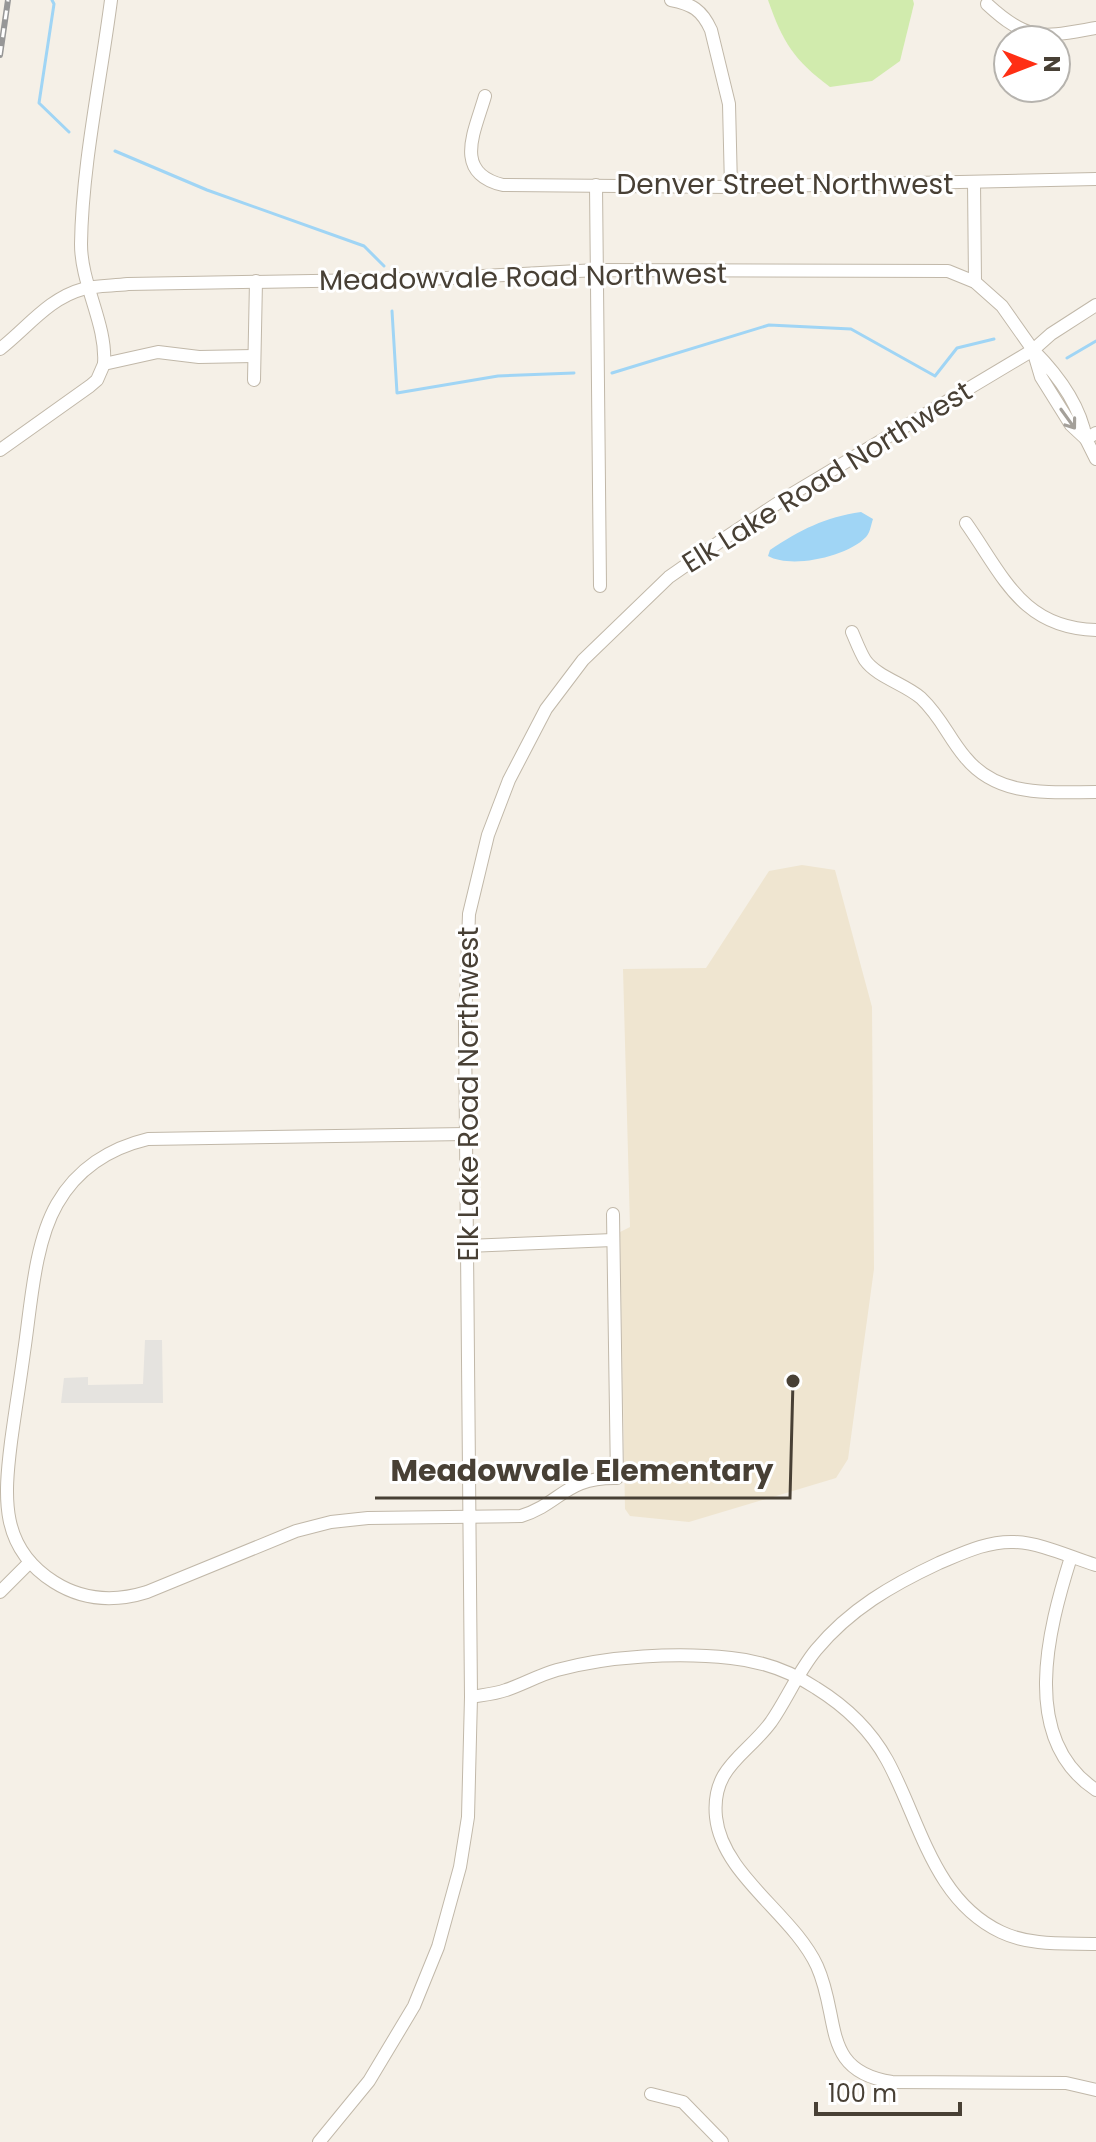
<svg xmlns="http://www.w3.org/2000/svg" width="1096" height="2142" font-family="Poppins,sans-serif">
  <rect width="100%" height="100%" fill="#f5f0e7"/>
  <path fill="#efe5d0" d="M802,865l33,5 37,137 2,262 -26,190 -12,19 -147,44 -59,-6 -5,-7 -5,-277 10,-5 -7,-258 83,-1 63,-97z"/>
  <path fill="#d1ebad" d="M768,0h145l1,4 -14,57 -28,20 -42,6c-36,-27 -47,-44 -62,-87z"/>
  <path fill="#e5e3df" d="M145,1340h17l1,63h-102l3,-25 24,-1v8l55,-1z"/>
  <path fill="#a0d5f5" d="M861,512l12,7c-2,6 -3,14 -7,18 -19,20 -75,32 -98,19l2,-6c30,-20 55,-33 91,-38z"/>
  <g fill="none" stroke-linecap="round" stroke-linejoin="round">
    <g stroke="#a0d5f5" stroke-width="3">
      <path d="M52,0l2,4 -15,99 30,29"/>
      <path d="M115,151l92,39 157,56 20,20"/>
      <path d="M392,311l5,82 101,-17 76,-3"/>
      <path d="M1067,358l29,-17"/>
      <path d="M612,373l157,-48 82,4 84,47 22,-28 37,-9"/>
    </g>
    <g stroke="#c1b8a9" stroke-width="14">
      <g id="minor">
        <path d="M671,0c21,4 31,10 40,30l18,74 2,83"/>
        <path d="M987,4c42,39 56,33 109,24"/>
        <path d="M485,96c-10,35 -33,77 18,89l228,2 365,-8"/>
        <path d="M974,182l1,100"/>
        <path d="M596,185l4,401"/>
        <path d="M0,349c27,-21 49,-51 83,-60 14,-4 30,-3 45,-5l300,-5 169,-9 351,1 27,11 27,24 31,44 8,27 30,48 15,14c-6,-35 -29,-65 -53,-89"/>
        <path d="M104,364c3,-40 -23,-79 -23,-120 1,-78 20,-166 30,-244"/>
        <path d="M254,380l2,-99"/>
        <path d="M1096,433l-10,6 10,20"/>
        <path d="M0,450l90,-64 7,-6 7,-16 54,-12 41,5 55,-1"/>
        <path d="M966,523c38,54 56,105 130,107"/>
        <path d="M852,632c4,9 8,20 13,28 12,17 40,24 56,38 21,20 27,39 44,59 33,41 84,35 131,35"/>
        <path d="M466,1134l-318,5c-38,9 -71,30 -91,65 -23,40 -26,102 -33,148 -4,30 -9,60 -13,90 -7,56 -11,106 43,140 30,19 61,20 93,10l149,-61 35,-9 37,-4 153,-2c41,-13 44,-39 96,-38l-4,-264"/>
        <path d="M467,1246l146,-6"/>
        <path d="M1071,1557c-23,73 -52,182 25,233"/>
        <path d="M1096,1565c-26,-8 -54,-22 -82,-23 -27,-1 -51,11 -75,21 -47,22 -89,46 -123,87 -18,22 -29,49 -45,72 -25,34 -60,45 -55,95 6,58 77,97 101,149 24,53 3,105 75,116l174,1 30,7"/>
        <path d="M0,1592l30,-30"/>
        <path d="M471,1697c12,-2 24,-3 35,-7 18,-6 33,-15 51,-20 51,-14 121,-18 174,-12 31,3 59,13 85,30 29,18 54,41 71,72 33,60 46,140 114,172 29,14 64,11 95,12"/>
        <path d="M651,2094l32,8 39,40"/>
        <path d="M319,2142l50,-61 45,-75 24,-59 22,-80 8,-50 3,-120 -6,-673 4,-110 19,-79 21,-55 37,-71 37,-49 86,-83 56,-39 62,-41 246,-147 18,-16 45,-29"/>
      </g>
    </g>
    <use href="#minor" stroke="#fff" stroke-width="12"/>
    <g stroke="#979797" stroke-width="6">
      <path id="rail" d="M0,55l8,-55"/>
    </g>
    <use href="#rail" stroke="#fff" stroke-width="3" stroke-dasharray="9" stroke-linecap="butt"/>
  </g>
  <defs><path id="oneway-shaft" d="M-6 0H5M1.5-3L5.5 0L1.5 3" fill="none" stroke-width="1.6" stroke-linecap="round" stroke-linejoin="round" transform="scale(2)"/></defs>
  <use stroke="#a4a09a" href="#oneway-shaft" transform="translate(1068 419) rotate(54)"/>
  <g text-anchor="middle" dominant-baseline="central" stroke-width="6" stroke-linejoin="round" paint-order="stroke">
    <g font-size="28" fill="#484035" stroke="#fff">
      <text x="785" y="184">Denver Street Northwest</text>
      <text transform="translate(523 277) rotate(-1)">Meadowvale Road Northwest</text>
      <text transform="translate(827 477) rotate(-32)">Elk Lake Road Northwest</text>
      <text transform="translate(468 1094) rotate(-90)">Elk Lake Road Northwest</text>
    </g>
  </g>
  <path fill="none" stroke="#484035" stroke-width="3" d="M793 1381L790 1498H375"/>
  <circle fill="#484035" stroke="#fff" stroke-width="3" cx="793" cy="1381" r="8"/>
  <g font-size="30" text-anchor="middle" font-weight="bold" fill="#484035" stroke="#fff" stroke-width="6" stroke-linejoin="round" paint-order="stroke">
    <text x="582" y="1481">Meadowvale Elementary</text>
  </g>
  <g transform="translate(1032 64) rotate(90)"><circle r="38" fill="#ffffff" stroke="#b6b3ae" stroke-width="2"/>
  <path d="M0-6L14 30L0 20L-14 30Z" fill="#ff2f14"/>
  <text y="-12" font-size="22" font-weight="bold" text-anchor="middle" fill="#484035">N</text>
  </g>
  <path d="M816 2102v12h144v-12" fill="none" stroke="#484035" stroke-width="4"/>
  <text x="828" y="2102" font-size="24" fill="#484035" stroke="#ffffff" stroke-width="6" paint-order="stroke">100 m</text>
</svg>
